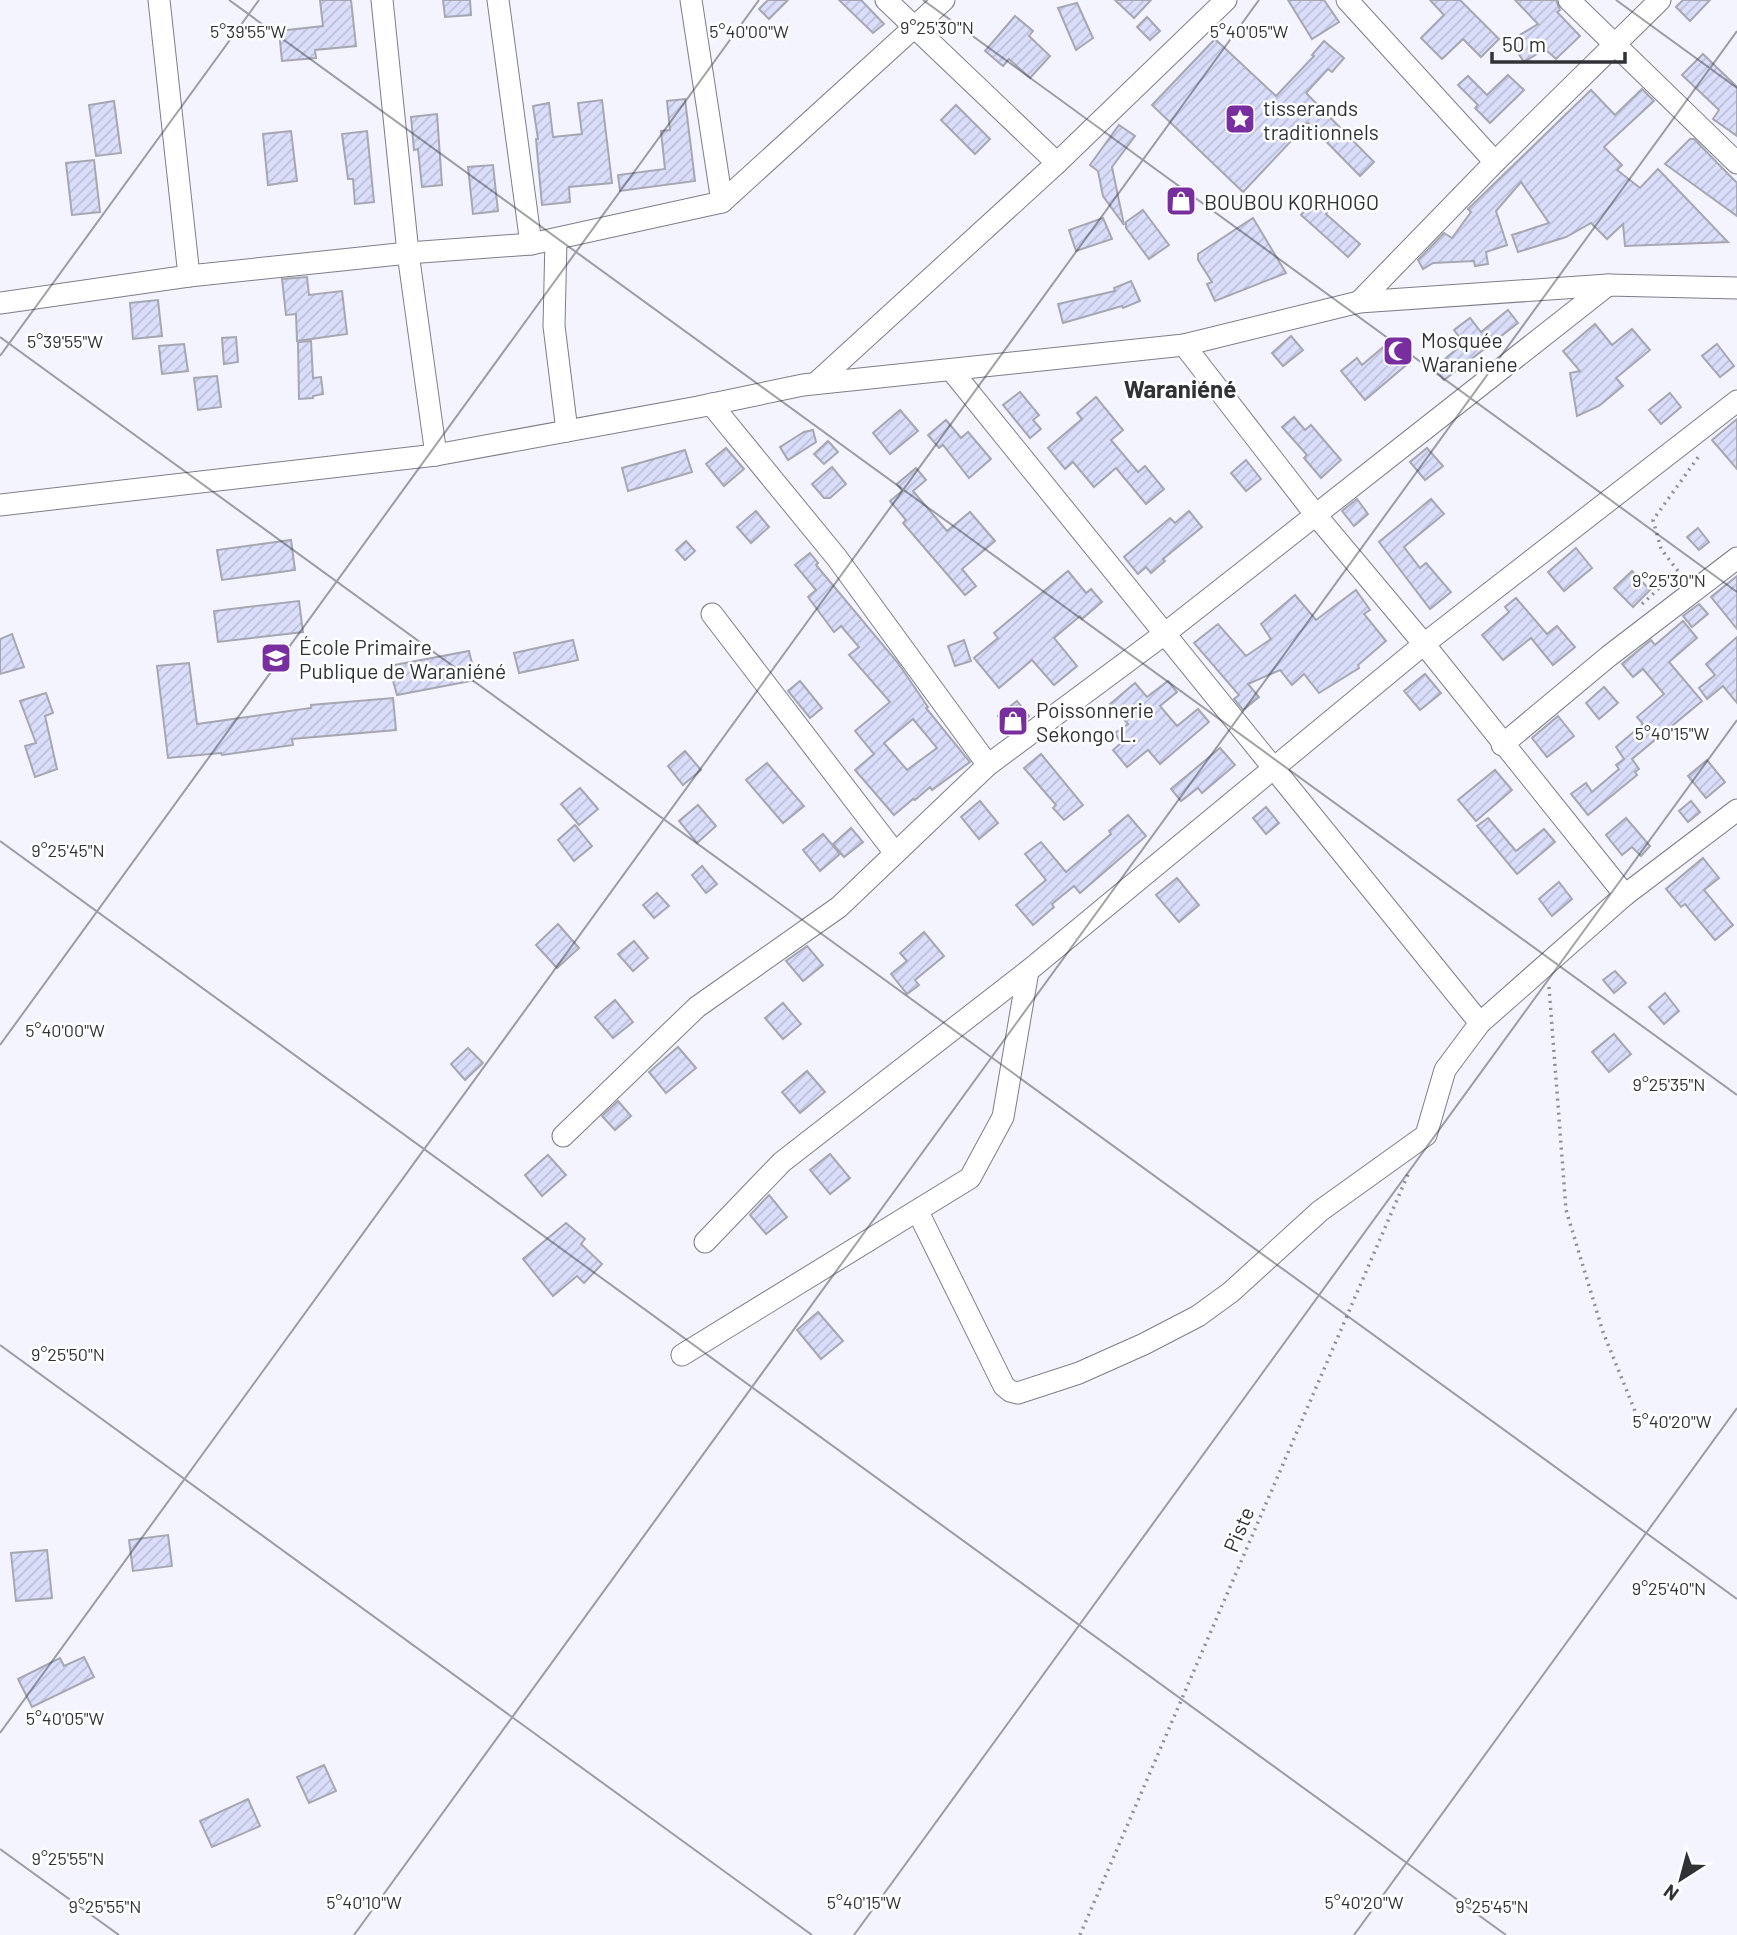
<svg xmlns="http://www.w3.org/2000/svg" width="1737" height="1935" font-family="Barlow,sans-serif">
  <defs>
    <pattern id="building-hatch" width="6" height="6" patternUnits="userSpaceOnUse" patternTransform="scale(1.75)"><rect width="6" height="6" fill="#dadefb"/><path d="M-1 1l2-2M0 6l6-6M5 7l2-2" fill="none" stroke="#bcbfd8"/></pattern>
  </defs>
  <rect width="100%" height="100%" fill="#f3f4ff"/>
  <g fill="url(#building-hatch)" stroke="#a6a7b1" stroke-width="2" fill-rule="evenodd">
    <path d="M320,0h31l5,46 -41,4 1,8 -34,3 -3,-30 44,-5z"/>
    <path d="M443,0h27l1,15 -26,2z"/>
    <path d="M768,0h20l-19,19 -10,-10z"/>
    <path d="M839,0h22l23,24 -11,9z"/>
    <path d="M1115,0h36l-17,18z"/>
    <path d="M1288,0h36l15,22 -27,17z"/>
    <path d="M1430,0h30l39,39 -18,18 -18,-18 -21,20 -21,-21 23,-23z"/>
    <path d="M1515,0h41l4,10 -3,2 23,24 -24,23 -11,-10 -21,13 -14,-21 28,-17z"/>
    <path d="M1683,0h27l-20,21 -14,-14z"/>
    <path d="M1077,3l16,35 -17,12 -18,-42z"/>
    <path d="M1015,16l18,15 -4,5 21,20 -20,22 -21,-19 -6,7 -18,-15z"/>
    <path d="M1147,17l13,14 -10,9 -13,-13z"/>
    <path d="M1215,39l61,57 38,-40 -2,-1 12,-14 20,17 -12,14 -4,-3 -22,24 68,69 -14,14 -52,-53 -65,69 -91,-87z"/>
    <path d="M1703,54l34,33v49l-24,-17 6,-9 -37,-35z"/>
    <path d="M1508,75l16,15 -34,33 -15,-15 3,-3 -20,-20 10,-9 19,19z"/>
    <path d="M1642,89l12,12 -50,46 18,18 -5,5 23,18 18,-19 70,73 -103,4 -2,-22 -16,15 -16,-16 -25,14 -48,15 -6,-17 37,-12 -28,-41 -25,29 11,34 -21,7 2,12 -13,2 -1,-5 -41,2 -10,6 -5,-9 26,-27 8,5 19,-26 -3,-3 123,-119 24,25z"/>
    <path d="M685,99l10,82 -75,10 -2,-16 47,-6 -4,-38 9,-1 -3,-29z"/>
    <path d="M602,100l10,83 -43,4 1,15 -28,3 -6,-66h2l-5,-33 16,-3 4,34 29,-3 -4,-31z"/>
    <path d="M114,101l7,52 -25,3 -7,-51z"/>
    <path d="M956,105l34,34 -15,15 -34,-34z"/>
    <path d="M437,114l5,71 -20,2 -4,-38 -4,1 -3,-33z"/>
    <path d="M1119,125l16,11 -23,31 12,58 -21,-29 -5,-25 -8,-6z"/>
    <path d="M291,131l6,50 -29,4 -5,-51z"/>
    <path d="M367,131l7,71 -19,2 -2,-25h-5l-6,-45z"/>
    <path d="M1690,139h4l43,44v33l-72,-52z"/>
    <path d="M94,160l6,52 -28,3 -6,-52z"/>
    <path d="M493,165l5,46 -25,3 -5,-47z"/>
    <path d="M1314,199l14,12 -2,3 34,30 -12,13 -47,-42z"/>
    <path d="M1143,210l26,35 -20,14 -23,-31v-6z"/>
    <path d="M1103,218l9,21 -36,12 -7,-21z"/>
    <path d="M1253,218l33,55 -71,28 -8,-17 5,-2 -14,-22v-6z"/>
    <path d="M307,277l2,18 33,-4 5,43 -50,7 -1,-27 -10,1 -4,-36z"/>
    <path d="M1131,281l9,20 -17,7 -1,-2 -59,17 -5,-19 57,-13 -1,-3z"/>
    <path d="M158,300l4,36 -29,3 -3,-36z"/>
    <path d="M1508,310l10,13 -74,57 -10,-12 30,-25 -10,-13 16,-12 11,14z"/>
    <path d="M1595,324l17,21 20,-16 18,21 -34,28 7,8 -24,20 -22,10 -7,-43 10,-2 -17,-20z"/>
    <path d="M1291,336l12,14 -20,16 -11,-13z"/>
    <path d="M236,337l2,25 -14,2 -2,-26z"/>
    <path d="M1394,338l18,22 -47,40 -24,-29 16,-13 5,7z"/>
    <path d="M311,341l2,37 8,-1 2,17 -10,2v2l-14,1 -1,-57z"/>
    <path d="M184,344l4,27 -26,3 -3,-28z"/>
    <path d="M1717,344l17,22 -14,11 -18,-21z"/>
    <path d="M217,376l4,31 -23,3 -4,-32z"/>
    <path d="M1020,392l19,23 -6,5 8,9 -11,9 -27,-33z"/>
    <path d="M1670,393l11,14 -20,17 -12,-14z"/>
    <path d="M1096,397l27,33 -12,10 27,32 7,-6 19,23 -18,15 -30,-36 -22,19 -21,-25 -8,7 -17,-21 34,-29 -5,-6z"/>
    <path d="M900,410l18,21 -28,23 -17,-21z"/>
    <path d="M1294,417l11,13 6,-5 30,35 -20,18 -17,-20 3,-3 -25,-28z"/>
    <path d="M1737,419v50l-25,-29z"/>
    <path d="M946,420l15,18 7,-6 23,27 -22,19 -26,-33 -4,3 -11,-13z"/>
    <path d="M813,430l3,12 -28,18 -8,-13 24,-15z"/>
    <path d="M828,441l10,11 -14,12 -10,-10z"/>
    <path d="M726,448l18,21 -20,17 -18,-22z"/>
    <path d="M1427,448l16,18 -18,14 -15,-18z"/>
    <path d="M685,450l7,22 -64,19 -6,-23z"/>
    <path d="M1246,460l15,19 -15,12 -15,-18z"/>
    <path d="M832,467l14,17 -16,14h-6l-12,-14z"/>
    <path d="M916,468l10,12 -13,11 34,40 23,-19 25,29 -33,28 14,17 -11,9 -62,-72 3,-3 -16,-19 12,-10 -5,-7z"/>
    <path d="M1357,499l11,15 -14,12 -12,-15z"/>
    <path d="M1431,499l13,15 -40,33 16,21 6,-5 25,29 -21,17 -51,-67z"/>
    <path d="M756,511l13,16 -18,16 -14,-16z"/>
    <path d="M1189,511l13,16 -39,32 2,2 -14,12 -5,-6 -8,7 -14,-17 46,-39 5,5z"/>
    <path d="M1698,528l11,14 -10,8 -12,-13z"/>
    <path d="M291,540l4,30 -73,10 -5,-30z"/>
    <path d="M686,541l9,10 -10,9 -9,-10z"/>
    <path d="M1576,548l16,20 -28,23 -16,-19z"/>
    <path d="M810,553l8,10 -2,2 82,98 30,44 -2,1 44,54 -38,28 -2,-3 -15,13 -2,-1 -19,16 -39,-45 19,-16 -19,-23 35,-29 -41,-47 10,-8 -18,-21 -7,6 -26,-35 8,-7 -21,-25zM913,719l24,29 -30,22 -23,-27z"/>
    <path d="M1068,571l18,22 5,-4 11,13 -20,17 -2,-3 -26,22 23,28 -23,19 -22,-25 -33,28 -25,-30 24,-20 -4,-5z"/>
    <path d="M1632,571l18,19 -17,17 -19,-19z"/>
    <path d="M1737,576v53l-26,-32z"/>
    <path d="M1356,590l14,20 -6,4 22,27 -28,24 1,3 -40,25 -15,-19 -12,11 -12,-15 -32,14 11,13 -16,13 -9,-11 5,-4 -45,-52 24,-19 28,32 25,-17 -10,-15 34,-29 21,25z"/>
    <path d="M1516,598l31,36 10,-8 18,21 -22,18 -22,-27 -28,22 -21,-25 27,-23 -4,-5z"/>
    <path d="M299,601l4,31 -85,10 -4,-31z"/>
    <path d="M1699,604l9,10 -16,13 -9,-11z"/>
    <path d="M1683,621l14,17 -28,24 33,39 -70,58 7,10 -4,3 2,3 -49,40 -17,-21 15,-11 6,9 27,-23 -3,-4 8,-6 -8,-12 27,-23 -6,-7 27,-23 -21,-25 -10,8 -11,-13 29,-24 4,5z"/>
    <path d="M12,634l12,33 -24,7v-35z"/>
    <path d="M1737,637v66l-14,-17 -16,13 -8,-11 16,-13 -9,-11z"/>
    <path d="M573,640l5,20 -59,13 -5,-20z"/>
    <path d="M964,640l7,21 -16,5 -7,-20z"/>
    <path d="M469,651l7,29 -79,15 -8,-29z"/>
    <path d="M189,663l8,61 114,-16v-3l82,-7 3,32 -104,9 1,6 -71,10 -1,-2 -53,5 -11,-92z"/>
    <path d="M1425,674l16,19 -21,17 -16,-19z"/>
    <path d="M800,681l22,27 -12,10 -22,-27z"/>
    <path d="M1168,681l9,11 -17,14 17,20 21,-17 11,13 -49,42 -12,-14 -21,17 -14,-17 8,-7 -6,-10 13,-9 -18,-20 25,-21 12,14z"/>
    <path d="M1604,687l14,16 -19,16 -13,-16z"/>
    <path d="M46,693l7,20 -8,3 12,53 -22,8 -10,-31 11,-3 -16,-42z"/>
    <path d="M1017,701l12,15 -18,15 -13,-15z"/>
    <path d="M1558,716l16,20 -27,21 -15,-19z"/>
    <path d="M1220,748l15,17 -33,28 -4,-5 -17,13 -10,-12z"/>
    <path d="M685,751l16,19 -18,15 -15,-19z"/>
    <path d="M1041,754l42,51 -19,15 -11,-12 3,-3 -32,-37z"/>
    <path d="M1707,760l18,22 -19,16 -18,-22z"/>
    <path d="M767,763l37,43 -21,17 -37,-43z"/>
    <path d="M1495,770l17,20 -36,31 -18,-21z"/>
    <path d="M580,788l18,21 -19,16 -18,-21z"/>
    <path d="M980,801l18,22 -19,16 -18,-22z"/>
    <path d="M1691,801l9,11 -12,10 -9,-11z"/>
    <path d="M698,805l18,21 -19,17 -18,-22z"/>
    <path d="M1266,807l13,16 -13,11 -13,-16z"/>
    <path d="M1128,815l18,21 -66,57 -6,-7 -22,18 2,3 -21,18 -17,-20 30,-25 -21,-26 16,-12 25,30 45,-38 -2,-3z"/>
    <path d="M1488,818l28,33 28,-22 11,13 -38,32 -40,-48z"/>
    <path d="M1626,818l24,28 -9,10 -9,-9 -10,8 -16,-20z"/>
    <path d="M575,825l17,21 -18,15 -16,-21z"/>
    <path d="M851,828l12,14 -19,15 -11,-13z"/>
    <path d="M823,834l17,20 -20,17 -17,-21z"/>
    <path d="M1703,858l16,20 -15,12 29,35 -18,15 -30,-36 -4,3 -15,-18z"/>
    <path d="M702,866l15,18 -11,9 -14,-18z"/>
    <path d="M1177,878l22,27 -20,17 -23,-27z"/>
    <path d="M1559,882l13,17 -20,17 -13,-17z"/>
    <path d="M657,893l12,13 -15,12 -11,-13z"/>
    <path d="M558,924l21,24 -22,20 -21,-23z"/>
    <path d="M924,932l20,24 -29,24 4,5 -12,9 -16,-20 16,-13 -7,-8z"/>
    <path d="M634,941l14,17 -15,13 -15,-17z"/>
    <path d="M807,946l16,19 -20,16 -17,-20z"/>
    <path d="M1615,971l11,12 -12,10 -11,-13z"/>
    <path d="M1665,993l14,18 -15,13 -15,-17z"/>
    <path d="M615,1000l18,22 -20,16 -18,-21z"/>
    <path d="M783,1003l18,21 -18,15 -18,-21z"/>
    <path d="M1614,1034l17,20 -22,18 -17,-20z"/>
    <path d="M678,1047l18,21 -30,25 -17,-21z"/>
    <path d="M468,1048l15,15 -18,17 -14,-16z"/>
    <path d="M807,1071l18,21 -25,21 -18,-21z"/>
    <path d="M618,1101l13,15 -16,14 -13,-14z"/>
    <path d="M830,1154l20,24 -20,16 -20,-24z"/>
    <path d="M548,1155l18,20 -24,21 -17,-21z"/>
    <path d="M769,1195l18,22 -21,17 -16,-19z"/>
    <path d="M566,1223l19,16 -4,5 21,20 -18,19 -7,-7 -24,20 -30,-37z"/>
    <path d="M818,1312l25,29 -22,18 -24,-29z"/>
    <path d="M168,1535l4,31 -39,5 -4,-31z"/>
    <path d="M47,1550l5,48 -36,3 -5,-48z"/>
    <path d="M84,1657l10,20 -62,30 -14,-28 42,-21 4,8z"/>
    <path d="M324,1765l12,26 -27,12 -12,-26z"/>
    <path d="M248,1799l12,27 -48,21 -12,-26z"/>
  </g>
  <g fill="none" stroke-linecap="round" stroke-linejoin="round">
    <g stroke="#7d7e88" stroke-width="23">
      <g id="minor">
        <path d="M159,0l30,276"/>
        <path d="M382,0l26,253 28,202"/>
        <path d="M498,0l33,244"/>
        <path d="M691,0l31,202"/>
        <path d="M886,0l171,163"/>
        <path d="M1347,0l148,162"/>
        <path d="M1569,0l168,163"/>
        <path d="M556,239l-2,87 13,105"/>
        <path d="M1359,302l136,-140 165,-162"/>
        <path d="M0,303l189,-27 219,-23 123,-9 191,-42 222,-202"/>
        <path d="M1184,345l131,169 109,130 201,251"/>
        <path d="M952,371l528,652"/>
        <path d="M816,383l241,-220 169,-163"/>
        <path d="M711,404l126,154 151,207"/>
        <path d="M0,505l436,-50 262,-48 105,-22 381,-40 175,-43 249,-17 129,3"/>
        <path d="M712,614l183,239"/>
        <path d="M1502,745l107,-89 128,-98"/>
        <path d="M563,1136l134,-129 142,-100 149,-142 175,-130 445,-350"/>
        <path d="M918,1212l86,174 6,5 8,2 61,-20 65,-29 54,-28 33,-24 89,-81 106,-76 19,-65 35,-47 145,-128 112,-85"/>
        <path d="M705,1242l77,-80 246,-191 396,-327 313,-243"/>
        <path d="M682,1355l288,-177 33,-61 25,-146"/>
      </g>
    </g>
    <g stroke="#8e8f96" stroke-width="3.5" stroke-dasharray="2 5" stroke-linecap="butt">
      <path d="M1642,604l36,-33 -17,-22 -8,-29 46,-64"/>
      <path d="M1549,987l17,223 37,122 32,79"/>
      <path d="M1080,1935l329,-763"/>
    </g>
    <use href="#minor" stroke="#fff" stroke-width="21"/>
  </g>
  <path fill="none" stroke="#313236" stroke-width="2" stroke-opacity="0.45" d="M229,0l1508,1095M923,0l814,592M1616,0l121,88M0,337l1737,1262M0,356l259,-356M0,841l1506,1094M0,1045l759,-1045M0,1345l812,590M0,1733l1259,-1733M0,1849l119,86M354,1935l1383,-1904M854,1935l883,-1215M1354,1935l383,-527"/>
  <defs>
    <g id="sight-square" transform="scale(1.575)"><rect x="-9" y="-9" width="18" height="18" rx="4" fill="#792ea0" stroke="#fff"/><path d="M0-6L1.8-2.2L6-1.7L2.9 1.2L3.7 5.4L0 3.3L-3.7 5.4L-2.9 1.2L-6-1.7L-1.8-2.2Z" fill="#fff"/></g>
    <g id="shop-square" transform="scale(1.575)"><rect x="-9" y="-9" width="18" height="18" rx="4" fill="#792ea0" stroke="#fff"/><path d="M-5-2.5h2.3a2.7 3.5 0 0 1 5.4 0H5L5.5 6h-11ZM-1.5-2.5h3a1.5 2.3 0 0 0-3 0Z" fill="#fff"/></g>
    <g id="mosque-square" transform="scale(1.575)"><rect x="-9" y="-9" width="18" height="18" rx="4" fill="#792ea0" stroke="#fff"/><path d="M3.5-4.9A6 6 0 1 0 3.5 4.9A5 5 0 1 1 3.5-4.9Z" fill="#fff"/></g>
    <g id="school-square" transform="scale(1.575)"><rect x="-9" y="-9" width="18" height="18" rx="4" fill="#792ea0" stroke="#fff"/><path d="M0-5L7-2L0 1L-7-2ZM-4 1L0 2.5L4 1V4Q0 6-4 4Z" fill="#fff"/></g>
  </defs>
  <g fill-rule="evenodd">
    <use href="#sight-square" x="1240" y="119"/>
    <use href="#shop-square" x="1181" y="201"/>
    <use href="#mosque-square" x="1398" y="351"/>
    <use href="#school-square" x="276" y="658"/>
    <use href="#shop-square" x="1013" y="721"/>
  </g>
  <g text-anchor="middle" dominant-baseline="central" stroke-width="5" stroke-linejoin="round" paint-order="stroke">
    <g font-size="21" fill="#313236" stroke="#fff" text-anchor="start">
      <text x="1263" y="107">tisserands<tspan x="1263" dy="24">traditionnels</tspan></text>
      <text x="1204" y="201">BOUBOU KORHOGO</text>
      <text x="1421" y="339">Mosquée<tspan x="1421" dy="24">Waraniene</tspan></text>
      <text x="299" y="646">École Primaire<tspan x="299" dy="24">Publique de Waraniéné</tspan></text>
      <text x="1036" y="709">Poissonnerie<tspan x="1036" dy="24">Sekongo L.</tspan></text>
    </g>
    <g font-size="21" fill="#313236" stroke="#fff">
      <text transform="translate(1238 1529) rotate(-67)">Piste</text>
    </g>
    <g font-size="24" font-weight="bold" fill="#313236" stroke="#fff">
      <text x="1180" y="388">Waraniéné</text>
    </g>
  </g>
  <g font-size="18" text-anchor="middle" fill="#313236" stroke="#fff" stroke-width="5" stroke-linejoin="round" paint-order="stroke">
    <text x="937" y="34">9°25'30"N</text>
    <text x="248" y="38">5°39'55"W</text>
    <text x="1249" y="38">5°40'05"W</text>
    <text x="749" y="38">5°40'00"W</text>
    <text x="65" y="348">5°39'55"W</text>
    <text x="1669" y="587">9°25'30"N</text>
    <text x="1672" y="740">5°40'15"W</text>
    <text x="68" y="857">9°25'45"N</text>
    <text x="65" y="1037">5°40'00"W</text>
    <text x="1669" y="1091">9°25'35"N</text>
    <text x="68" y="1361">9°25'50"N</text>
    <text x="1672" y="1428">5°40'20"W</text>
    <text x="1669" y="1595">9°25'40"N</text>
    <text x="65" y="1725">5°40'05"W</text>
    <text x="68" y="1865">9°25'55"N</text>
    <text x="364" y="1909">5°40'10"W</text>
    <text x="864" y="1909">5°40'15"W</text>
    <text x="1364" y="1909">5°40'20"W</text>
    <text x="105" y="1913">9°25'55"N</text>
    <text x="1492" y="1913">9°25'45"N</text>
  </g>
  <g transform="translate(1681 1879) rotate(216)" stroke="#ffffff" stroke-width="5" paint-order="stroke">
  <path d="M0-5L12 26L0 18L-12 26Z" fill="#313236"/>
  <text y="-10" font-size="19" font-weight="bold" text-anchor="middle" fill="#313236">N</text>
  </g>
  <path d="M1492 52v10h133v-10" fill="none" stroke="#313236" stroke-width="3.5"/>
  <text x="1502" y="52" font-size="21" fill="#313236" stroke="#ffffff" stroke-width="5" paint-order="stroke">50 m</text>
</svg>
